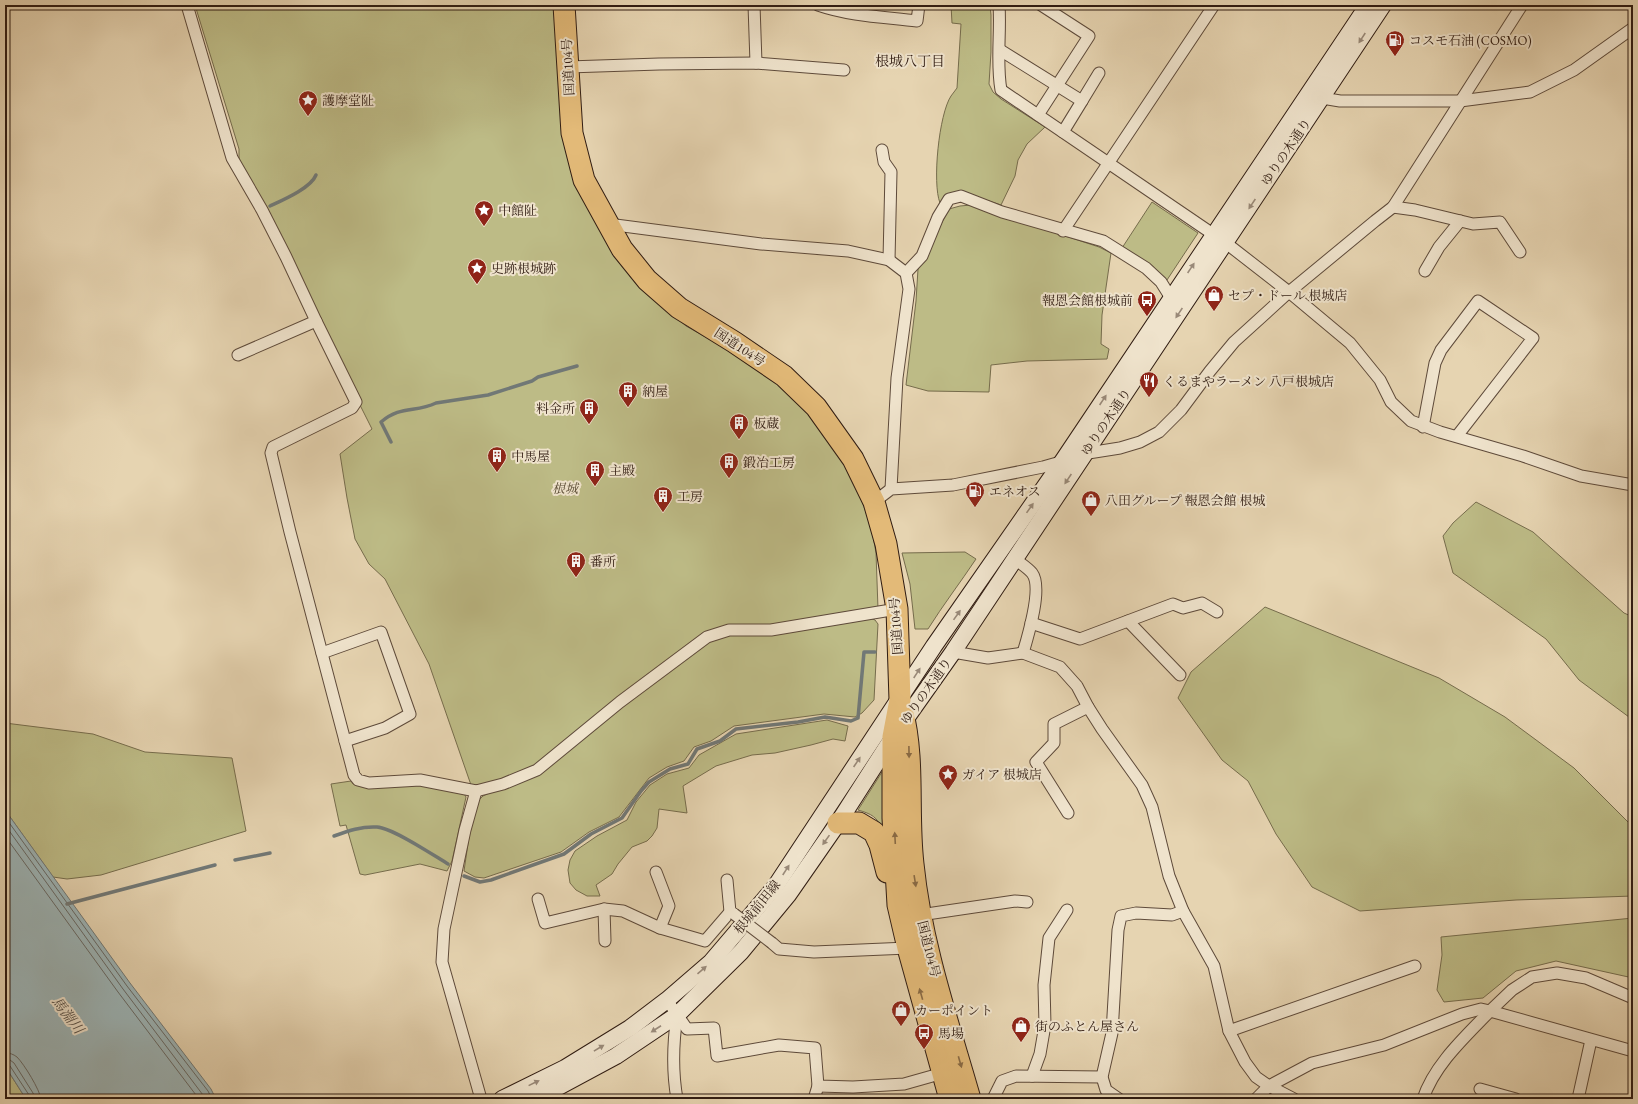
<svg xmlns="http://www.w3.org/2000/svg" width="1638" height="1104" font-family="'EB Garamond','Noto Serif JP',serif">
  <rect width="100%" height="100%" fill="#e6d4b1"/>
  <filter id="stains"><feTurbulence type="fractalNoise" baseFrequency=".005" numOctaves="4"/><feColorMatrix values="0 0 0 0 .2 0 0 0 0 .09 0 0 0 0 .02 0 0 0 .5 -.17"/></filter>
  <radialGradient id="worn" r=".72"><stop offset=".6" stop-color="#630" stop-opacity="0"/><stop offset="1" stop-color="#630" stop-opacity=".3"/></radialGradient>
  <g fill="#bdbb86" stroke="#766c4c">
    <path d="M195,5h360l7,117 93,177 31,27 69,39 49,40 41,57 14,30 13,38 4,23 2,56 -107,18 -47,1 -189,139 -50,18h-14l-42,-121 -44,-85 -16,-15 -14,-25 -8,-41 -7,-44 32,-25 -133,-265v-15z"/>
    <path d="M951,5h39l1,10v37l-2,32 4,8 8,7 44,28 -18,17 -9,16 -3,16 -14,29 -24,-8 -28,-2 -9,8c-8,-20 -1,-89 11,-107 2,-3 4,-5 6,-8l4,-64 -9,-1z"/>
    <path d="M1152,202l46,31 -31,47 -45,-32z"/>
    <path d="M971,205l128,42 12,6 -9,62 -1,29 8,5 -2,10 -80,2 -36,4 -2,27 -61,-1 -22,-6 10,-84 2,-32 31,-60 11,-3z"/>
    <path d="M1476,502l57,30 91,81 9,4v103l-54,-40 -33,-41 -93,-66 -10,-37 10,-13z"/>
    <path d="M965,552l11,7c-16,24 -33,46 -48,70h-13l-5,-45 -8,-31z"/>
    <path d="M1265,607l174,71 66,39 69,51 59,59v69l-117,4 -156,11 -48,-24 -36,-53 -28,-53 -26,-21 -44,-62 13,-26z"/>
    <path d="M870,618l5,2 3,4 -4,76 -12,13 -7,4 -31,-3 -90,12 -23,15 -17,6 -10,14 -17,6 -18,11 -30,39 -30,15 -28,20 -77,26 -9,-1 -11,-6 7,-48 7,-22 5,-5 12,-6 33,-12 75,-56 96,-75 26,-12z"/>
    <path d="M827,720l21,6 -3,15 -12,-2 -22,6 -36,8 -23,2 -36,11 -33,20 4,27 -28,-4 -2,19 -5,8 -5,5 -15,6 -14,17 -6,10 -16,11 4,11h-13l-11,-6 -6,-7 -2,-13 2,-10 5,-9 22,-15 30,-16 9,-18 14,-17 17,-11 22,-6 10,-13 37,-21z"/>
    <path d="M5,723l88,11 52,18 87,6 14,73 -145,44 -34,4 -14,-2 -48,-67z"/>
    <path d="M882,772l3,2 1,55h-4c-5,-12 -10,-15 -24,-19z"/>
    <path d="M351,781l2,3 14,3 54,-4 42,9 3,5 -14,64 -5,10 -27,-7 -55,11 -5,-1 -14,-49 -6,1 -9,-42z"/>
    <path d="M1633,918v60l-77,-17 -40,10 -33,27 -39,4 -7,-12 5,-35 -1,-18z"/>
    <path d="M5,1066l21,33h-21z"/>
  </g>
  <path fill="#9cb5b8" stroke="#717876" d="M5,810l125,173 81,106 5,10h-190l-21,-33z"/>
  <g fill="none" stroke-linecap="round" stroke-linejoin="round">
    <g stroke="#666865" stroke-width="1">
      <path d="M5,817l122,169 81,105 4,8"/>
      <path d="M5,825l118,164 83,110"/>
      <path d="M5,836l113,156 81,107"/>
      <path d="M5,1053c5,0 8,1 12,4 7,7 23,33 24,42"/>
      <path d="M5,1059l5,1 4,3 19,30 2,6"/>
      <path d="M5,1064l5,2 19,29 1,4"/>
    </g>
    <g stroke="#717876" stroke-width="3.5">
      <path d="M270,206c13,-6 41,-18 46,-31"/>
      <path d="M391,442l-10,-20c20,-17 34,-9 55,-19l52,-8 44,-14 6,-4 39,-11"/>
      <path d="M334,836c14,-5 28,-10 43,-9 16,1 56,28 71,37"/>
      <path d="M235,860l35,-7"/>
      <path d="M464,876l16,6 11,-2 73,-26 27,-20 31,-16 19,-27 8,-9 21,-13 18,-5 9,-15 23,-8 16,-12 62,-7 27,-5 26,4 7,-3 6,-66h11"/>
      <path d="M67,904l148,-39"/>
    </g>
    <g stroke="#5e4a3a" stroke-width="13">
      <g id="street">
        <path d="M187,5l45,153 30,52 24,47 30,64 40,81 -4,6 -79,39 -2,6 19,79 64,243 4,5 11,3 51,-3 56,11 27,-7 34,-14 83,-68 87,-65 22,-7h42l126,-21"/>
        <path d="M754,5l2,58"/>
        <path d="M818,5c32,11 66,12 99,16l2,-16"/>
        <path d="M999,5c2,28 -3,57 2,85l225,153 63,49 61,51 30,37 11,22 20,19 29,11 83,24 58,20 52,9"/>
        <path d="M1000,50l82,51 -19,31"/>
        <path d="M568,67l91,-3 97,-1 88,7"/>
        <path d="M1317,94l5,4 18,3h120l70,-9 44,-22 59,-42"/>
        <path d="M1082,101l17,-28"/>
        <path d="M1038,115l51,-79 -48,-31"/>
        <path d="M882,150l2,12 7,10 -2,88"/>
        <path d="M1393,207l22,3 58,14 27,-2 20,30"/>
        <path d="M608,224l153,20 87,7 41,9 17,13 3,16 -12,89 -6,111"/>
        <path d="M1063,231l151,-226"/>
        <path d="M1425,271l14,-24 21,-26"/>
        <path d="M906,273l16,-17 16,-39 11,-18 12,-3 41,16 101,29 43,27 15,14 10,16"/>
        <path d="M238,355l78,-34"/>
        <path d="M1423,427l12,-64 6,-13 37,-49 55,37 -76,98"/>
        <path d="M1082,454l38,-6 20,-6 19,-10 22,-22 29,-39 24,-29 55,-50 86,-71 18,-14 129,-202"/>
        <path d="M874,502l17,-13 62,-4 90,-18 21,-6"/>
        <path d="M1015,559c5,4 13,9 17,14 11,14 -4,63 -9,80"/>
        <path d="M1128,621l52,54"/>
        <path d="M1031,623l49,16 93,-35 10,4 19,-5 15,9"/>
        <path d="M953,652l35,6 35,-5 37,14 17,19 11,21 14,22 40,56 10,22 17,69 14,35 31,55 15,65 16,31 11,15 13,9 25,13"/>
        <path d="M322,653l59,-21 29,82 -25,14 -40,13"/>
        <path d="M476,791l-11,39 -21,99 -2,33 39,137"/>
        <path d="M1068,813l-32,-51 18,-19v-19l34,-17"/>
        <path d="M656,872l13,34 -9,22"/>
        <path d="M727,880l3,32"/>
        <path d="M538,899l7,24 59,-14 19,2 37,17 45,13 25,-29 4,2"/>
        <path d="M604,909l1,32"/>
        <path d="M920,915l95,-14 12,1"/>
        <path d="M772,943l7,6 35,3 94,-4"/>
        <path d="M667,1000l20,29 27,-1 3,28 62,-11 36,3 3,38 35,1 51,-3 39,-11"/>
        <path d="M1229,1031l186,-65"/>
        <path d="M1032,1076l8,-22 5,-29 -1,-40 5,-47 18,-28"/>
        <path d="M1480,1089l36,10"/>
        <path d="M677,1099c-5,-28 -4,-56 0,-84"/>
        <path d="M814,1099l4,-13"/>
        <path d="M995,1099l-1,-2 8,-16 14,-5 86,1"/>
        <path d="M1119,1099l-13,-9 -4,-13 10,-44 6,-103 3,-14 15,-3 36,2 11,-4"/>
        <path d="M1256,1099l13,-13 43,-23 72,-18 78,-31 19,-5 9,2 22,-21 20,-13 25,-4 29,5 47,20"/>
        <path d="M1423,1099c11,-34 42,-62 67,-88l143,40"/>
        <path d="M1578,1099l13,-59"/>
      </g>
    </g>
    <g stroke="#301c12" stroke-width="18">
      <g id="secondary">
        <path d="M502,1099l63,-31 65,-40 37,-28 44,-38 64,-75 159,-241 128,-184 306,-457"/>
        <path d="M536,1099l80,-43 61,-41 64,-63 47,-57 50,-72 55,-86 60,-85 430,-647"/>
      </g>
    </g>
    <g stroke="#301c12" stroke-width="23">
      <g id="highway">
        <path d="M564,5l8,128 12,47 38,69 25,31 32,28 55,34 50,34 32,31 37,52 21,43 12,42 11,65 3,91 -7,37v81l5,87 10,43 42,151"/>
        <path d="M902,710c13,50 5,103 11,154 8,80 35,158 57,235"/>
        <path d="M838,823h21l15,9 6,13 7,27"/>
      </g>
    </g>
    <use href="#street" stroke="#efe3cc" stroke-width="11"/>
    <use href="#secondary" stroke="#efe3cc" stroke-width="16"/>
    <use href="#highway" stroke="#e3ba78" stroke-width="21"/>
    <g stroke="#5e4a3a" stroke-width="13" stroke-linecap="butt">
      <path id="street-bridge" d="M734,914l38,29"/>
    </g>
    <use href="#street-bridge" stroke="#efe3cc" stroke-width="11"/>
  </g>
  <defs><path id="oneway-solid" d="M-6-.8H1V-3.2L6.5 0L1 3.2V.8H-6Z"/></defs>
  <g fill="#998978">
    <use href="#oneway-solid" transform="translate(1362 38) rotate(123)"/>
    <use href="#oneway-solid" transform="translate(1252 204) rotate(124)"/>
    <use href="#oneway-solid" transform="translate(1191 268) rotate(-56)"/>
    <use href="#oneway-solid" transform="translate(1179 313) rotate(124)"/>
    <use href="#oneway-solid" transform="translate(1103 400) rotate(-56)"/>
    <use href="#oneway-solid" transform="translate(1068 479) rotate(124)"/>
    <use href="#oneway-solid" transform="translate(1030 508) rotate(-55)"/>
    <use href="#oneway-solid" transform="translate(957 615) rotate(-55)"/>
    <use href="#oneway-solid" transform="translate(917 673) rotate(-57)"/>
    <use href="#oneway-solid" transform="translate(857 762) rotate(-56)"/>
    <use href="#oneway-solid" transform="translate(826 840) rotate(125)"/>
    <use href="#oneway-solid" transform="translate(786 870) rotate(-57)"/>
    <use href="#oneway-solid" transform="translate(702 970) rotate(-41)"/>
    <use href="#oneway-solid" transform="translate(656 1029) rotate(147)"/>
    <use href="#oneway-solid" transform="translate(599 1048) rotate(-31)"/>
    <use href="#oneway-solid" transform="translate(534 1083) rotate(-26)"/>
  </g>
  <g fill="#8a6b45">
    <use href="#oneway-solid" transform="translate(909 752) rotate(89)"/>
    <use href="#oneway-solid" transform="translate(895 838) rotate(-93)"/>
    <use href="#oneway-solid" transform="translate(915 881) rotate(81)"/>
    <use href="#oneway-solid" transform="translate(921 994) rotate(-106)"/>
    <use href="#oneway-solid" transform="translate(960 1062) rotate(74)"/>
  </g>
  <defs>
    <g id="fuel-pin" transform="scale(1)"><path d="M0 17L-7.5 6A9.5 9.5 0 1 1 7.5 6Z" fill="#8f2418" stroke="#efe3cc"/><path d="M-5.5-6h7V0h2V4h1.3V-2.5L3-4.5l.8-.8L6-3V5H2.5V1h-1V6h-7ZM-4.2-4.7v3.2H.2V-4.7Z" fill="#fff"/></g>
    <g id="sight-pin" transform="scale(1)"><path d="M0 17L-7.5 6A9.5 9.5 0 1 1 7.5 6Z" fill="#8f2418" stroke="#efe3cc"/><path d="M0-6L1.8-2.2L6-1.7L2.9 1.2L3.7 5.4L0 3.3L-3.7 5.4L-2.9 1.2L-6-1.7L-1.8-2.2Z" fill="#fff"/></g>
    <g id="shop-pin" transform="scale(1)"><path d="M0 17L-7.5 6A9.5 9.5 0 1 1 7.5 6Z" fill="#8f2418" stroke="#efe3cc"/><path d="M-5-2.5h2.3a2.7 3.5 0 0 1 5.4 0H5L5.5 6h-11ZM-1.5-2.5h3a1.5 2.3 0 0 0-3 0Z" fill="#fff"/></g>
    <g id="bus-pin" transform="scale(1)"><path d="M0 17L-7.5 6A9.5 9.5 0 1 1 7.5 6Z" fill="#8f2418" stroke="#efe3cc"/><path d="M-5-6H5V4H4V6H2V4H-2V6H-4V4H-5ZM-3.5-4V0h7V-4ZM-3.5 1.2v1.5H-2V1.2ZM2 1.2v1.5H3.5V1.2Z" fill="#fff"/></g>
    <g id="restaurant-pin" transform="scale(1)"><path d="M0 17L-7.5 6A9.5 9.5 0 1 1 7.5 6Z" fill="#8f2418" stroke="#efe3cc"/><path d="M-5-6h1v4h1v-4h1v4h1v-4h1v5L-1.5 .5V6h-2V.5L-5-1ZM5-6V6H3V1.5H1.5Q1.5-4 5-6Z" fill="#fff"/></g>
    <g id="building-pin" transform="scale(1)"><path d="M0 17L-7.5 6A9.5 9.5 0 1 1 7.5 6Z" fill="#8f2418" stroke="#efe3cc"/><path d="M-4-6H4V6H1V3H-1V6H-4ZM-2.5-4.3h1.7v1.8h-1.7ZM.8-4.3h1.7v1.8H.8ZM-2.5-1h1.7V.8h-1.7ZM.8-1h1.7V.8H.8Z" fill="#fff"/></g>
  </defs>
  <g fill-rule="evenodd">
    <use href="#fuel-pin" x="1395" y="40"/>
    <use href="#sight-pin" x="308" y="100"/>
    <use href="#sight-pin" x="484" y="210"/>
    <use href="#sight-pin" x="477" y="268"/>
    <use href="#shop-pin" x="1214" y="295"/>
    <use href="#bus-pin" x="1147" y="300"/>
    <use href="#restaurant-pin" x="1149" y="381"/>
    <use href="#building-pin" x="628" y="391"/>
    <use href="#building-pin" x="589" y="408"/>
    <use href="#building-pin" x="739" y="423"/>
    <use href="#building-pin" x="497" y="456"/>
    <use href="#building-pin" x="729" y="462"/>
    <use href="#building-pin" x="595" y="470"/>
    <use href="#fuel-pin" x="975" y="491"/>
    <use href="#building-pin" x="663" y="496"/>
    <use href="#shop-pin" x="1091" y="500"/>
    <use href="#building-pin" x="576" y="561"/>
    <use href="#sight-pin" x="948" y="774"/>
    <use href="#shop-pin" x="901" y="1010"/>
    <use href="#shop-pin" x="1021" y="1026"/>
    <use href="#bus-pin" x="924" y="1033"/>
  </g>
  <g text-anchor="middle" dominant-baseline="central" stroke-width="4" stroke-linejoin="round" paint-order="stroke">
    <g font-size="13" fill="#301c12" stroke="#efe3cc" text-anchor="start">
      <text x="1409" y="40">コスモ石油 (COSMO)</text>
      <text x="322" y="100">護摩堂阯</text>
      <text x="498" y="210">中館阯</text>
      <text x="491" y="268">史跡根城跡</text>
      <text x="1228" y="295">セプ・ドール 根城店</text>
      <text x="1133" y="300" text-anchor="end">報恩会館根城前</text>
      <text x="1163" y="381">くるまやラーメン 八戸根城店</text>
      <text x="642" y="391">納屋</text>
      <text x="575" y="408" text-anchor="end">料金所</text>
      <text x="753" y="423">板蔵</text>
      <text x="511" y="456">中馬屋</text>
      <text x="743" y="462">鍛冶工房</text>
      <text x="609" y="470">主殿</text>
      <text x="989" y="491">エネオス</text>
      <text x="677" y="496">工房</text>
      <text x="1105" y="500">八田グループ 報恩会館 根城</text>
      <text x="590" y="561">番所</text>
      <text x="962" y="774">ガイア 根城店</text>
      <text x="915" y="1010">カーポイント</text>
      <text x="1035" y="1026">街のふとん屋さん</text>
      <text x="938" y="1033">馬場</text>
    </g>
    <g font-size="13" fill="#301c12" stroke="#efe3cc">
      <text transform="translate(568 67) rotate(-93)">国道104号</text>
      <text transform="translate(1286 152) rotate(-56)">ゆりの木通り</text>
      <text transform="translate(740 347) rotate(33)">国道104号</text>
      <text transform="translate(1106 422) rotate(-56)">ゆりの木通り</text>
      <text transform="translate(896 626) rotate(-94)">国道104号</text>
      <text transform="translate(926 691) rotate(-55)">ゆりの木通り</text>
      <text transform="translate(757 907) rotate(-51)">根城前田線</text>
      <text transform="translate(929 949) rotate(76)">国道104号</text>
    </g>
    <g font-size="13" font-style="italic" fill="#5a4c35" stroke="#efe3cc">
      <text x="565" y="488">根城</text>
    </g>
    <g font-size="14" fill="#301c12" stroke="#efe3cc">
      <text x="910" y="61">根城八丁目</text>
    </g>
    <g font-size="14" font-style="italic" fill="#504a44" stroke="#efe3cc">
      <text transform="translate(68 1015) rotate(53)">馬淵川</text>
    </g>
  </g>
  <rect width="1638" height="1104" fill="none" stroke="#e6d4b1" stroke-width="20"/>
  <rect x="6" y="6" width="1626" height="1092" fill="none" stroke="#301c12" stroke-width="2"/>
  <rect x="10" y="10" width="1618" height="1084" fill="none" stroke="#301c12"/>
  <rect width="100%" height="100%" filter="url(#stains)"/>
  <rect width="100%" height="100%" fill="url(#worn)"/>
</svg>
